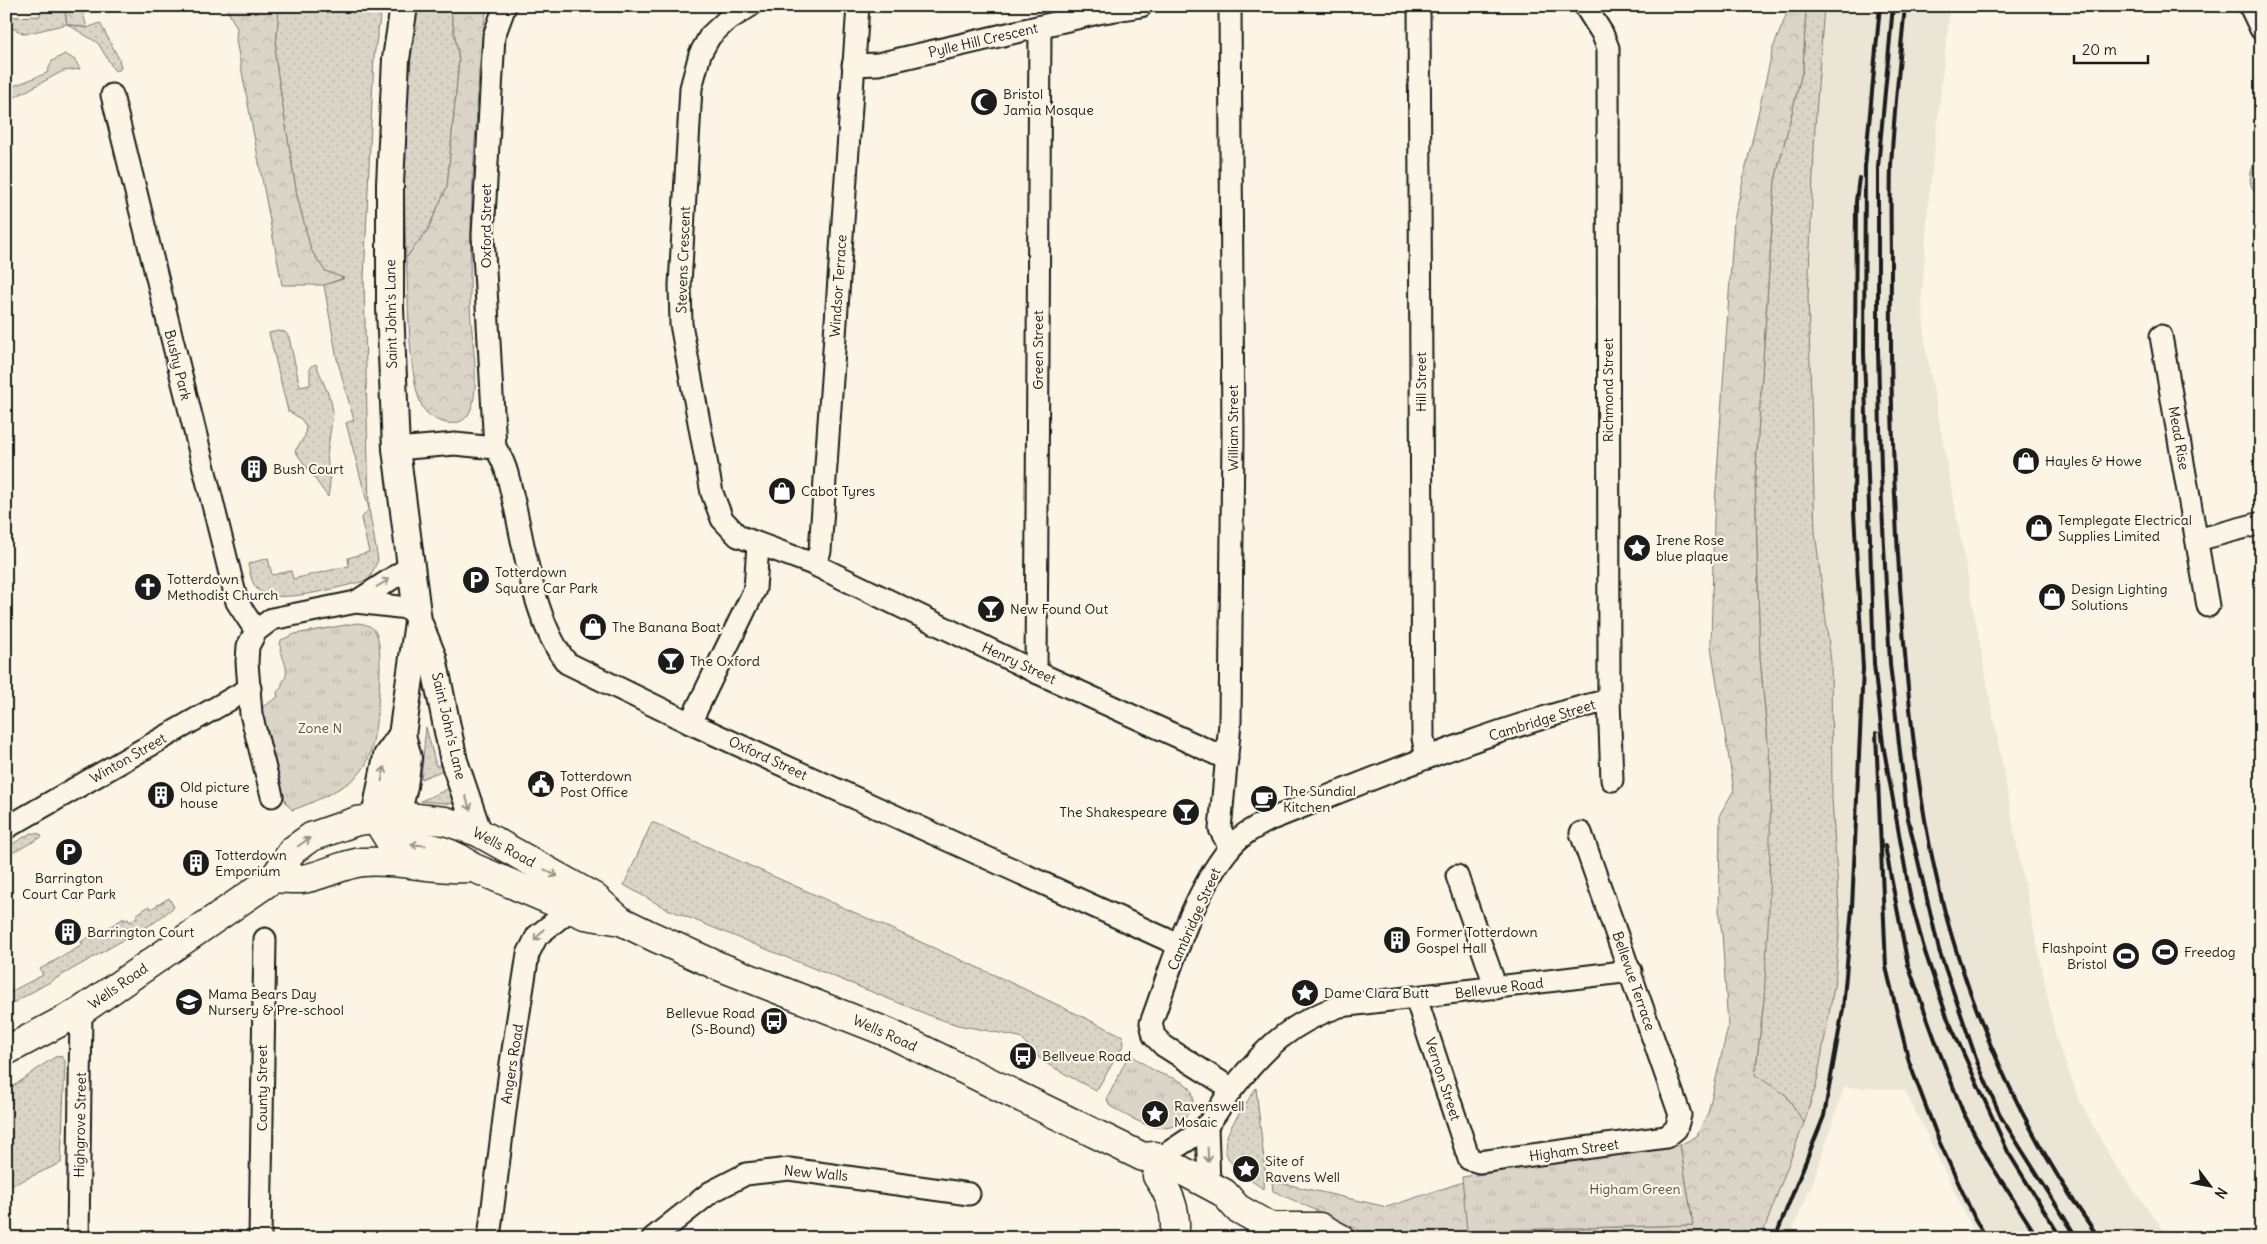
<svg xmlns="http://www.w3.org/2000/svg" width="2267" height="1244" font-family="Delius,sans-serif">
  <defs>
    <pattern id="grass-dots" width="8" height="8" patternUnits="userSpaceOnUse" patternTransform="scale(1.25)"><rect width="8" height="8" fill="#dbd5c8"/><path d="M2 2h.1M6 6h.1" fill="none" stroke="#bbb6ab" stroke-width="1.8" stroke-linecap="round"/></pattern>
    <pattern id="forest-crowns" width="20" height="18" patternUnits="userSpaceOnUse" patternTransform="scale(1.25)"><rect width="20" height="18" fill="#dbd5c8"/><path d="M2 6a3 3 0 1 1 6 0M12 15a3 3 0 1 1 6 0" fill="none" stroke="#bbb6ab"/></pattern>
    <pattern id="park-tufts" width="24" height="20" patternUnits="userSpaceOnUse" patternTransform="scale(1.25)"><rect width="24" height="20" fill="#dbd5c8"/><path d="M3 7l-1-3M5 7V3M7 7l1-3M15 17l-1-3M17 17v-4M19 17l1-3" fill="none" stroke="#bbb6ab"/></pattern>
  </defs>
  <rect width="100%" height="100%" fill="#fcf5e5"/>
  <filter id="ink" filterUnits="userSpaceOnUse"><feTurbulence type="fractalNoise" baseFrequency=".02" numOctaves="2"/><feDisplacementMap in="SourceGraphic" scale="10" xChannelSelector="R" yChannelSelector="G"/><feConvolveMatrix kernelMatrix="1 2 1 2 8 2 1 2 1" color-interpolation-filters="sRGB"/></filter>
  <g filter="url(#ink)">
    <path fill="#ebe5d6" d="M1824,6h126l-22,201 -6,90 4,52 93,508 37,181 23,61 35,65 56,74h-193l-72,-148 -61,-3 -29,90 -26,61h-28l55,-152 19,-105 5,-56 -8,-127 -1,-136 -16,-131 -7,-235 7,-169z"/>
    <g fill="url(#grass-dots)" stroke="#7c7872">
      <path d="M41,6h23l3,18 20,4 13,-5 19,36 2,9 -3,3 -4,-1 -16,-27 -31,-19 -42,10 -15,-7v-10l30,-1z"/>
      <path d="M281,6h101l-8,50 -10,223 5,230 9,51 -9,20c-24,5 -95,28 -112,9 -6,-7 -7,-17 -9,-25l20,-6 4,17 19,-4 2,8 56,-13 -1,-8 21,-6 -8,-33 8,-10 -23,-86 8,-3 -17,-61 -13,-74 19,-6 -18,-8 -14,-21 -14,-54 -22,-139 4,-49z"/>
      <path d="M419,6h31l9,54 -12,127 -19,42 -22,29c-2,-64 -4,-127 4,-191 2,-21 3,-41 9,-61z"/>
      <path d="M1806,6h18l-9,121 -7,169 7,235 16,131 1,136 8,127 -5,56 -19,105 -12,37 -18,-28 -31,-19 9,-77 7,-225 -11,-115 -5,-180 20,-299 28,-112z"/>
      <path d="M2260,152h1v46c-18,-14 -10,-29 -1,-46z"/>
      <path d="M278,331l7,1 4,5 11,50 10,-2v-18l6,-3 15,37 2,12 -6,42 3,29 -2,13 -33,-46 10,-15 1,-10 -5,-7 -13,-8 -19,-78z"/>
      <path d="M426,727l10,39 9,-2 1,5 -25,10z"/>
      <path d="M450,788l4,16 -33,-3z"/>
      <path d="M652,822l349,156 122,58 1,8 -28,47 -54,-30 -22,-24 -62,-12 -22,-7 -271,-110 -41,-23z"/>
      <path d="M31,833l9,1 2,3 -36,19v-8z"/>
      <path d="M169,898l5,9 -19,15 -149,85v-13l37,-19 -3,-6 43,-24 -2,-3 23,-15 2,2 18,-11v3l4,-2 2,3 7,-5 -1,-2 13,-9 2,3z"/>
      <path d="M57,1056l5,1 3,4 -4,102 -55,25v-98c18,-9 33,-24 51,-34z"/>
      <path d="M1256,1088l9,81 -1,20c-61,-37 -39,-52 -8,-101z"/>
    </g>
    <g fill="url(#forest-crowns)" stroke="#7c7872">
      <path d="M64,6h17l6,22 -20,-4z"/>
      <path d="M225,6h56l-2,2 -4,49 22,139 14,54 14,21 19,7 -20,7h-42l-46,-245 1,-12z"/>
      <path d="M450,6h37c-7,40 -9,80 -11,121 -4,57 -6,115 -6,173 0,30 11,84 1,109 -8,23 -38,15 -48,-1 -16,-29 -14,-114 -17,-150l22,-29 19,-42 12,-127z"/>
      <path d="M1790,6h16l-3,62 -28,112 -20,299 5,180 11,115 -2,134 -5,91 -9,76 31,20 18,28 -43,115h-384l-104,-47 -1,-10 115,26 76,-25 5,49 225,-6 -13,-80 17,-9 11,-23 20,-86 -6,-95 -3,-16 1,-102 14,-24 -23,-144 3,-127 20,-299 39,-172z"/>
    </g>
    <g fill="url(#park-tufts)" stroke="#7c7872">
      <path d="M357,623c8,1 15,2 19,10 9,17 1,97 -5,117 -1,7 -7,19 -12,24 -12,13 -50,31 -67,36l-6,-7 -3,-10 -22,-85 17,-11 -1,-5 5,-5v-4c12,-15 -5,-27 -1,-43l14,-6z"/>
      <path d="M1129,1054c9,5 17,12 26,17 11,6 24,7 34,16 5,5 5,15 2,21 -17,38 -57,12 -81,-2l-3,-7z"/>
      <path d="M1680,1145l13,80 -226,6 -5,-54z"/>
    </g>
    <path fill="#dbd5c8" stroke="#7c7872" d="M65,54l10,6 5,9 -17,2 -57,31v-13l41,-16 5,-12z"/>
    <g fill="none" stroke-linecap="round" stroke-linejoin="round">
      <g stroke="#1c1c1c" stroke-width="25">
        <g id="minor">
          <path d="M750,6l-24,15 -16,15 -10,18 -9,34 -11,197 1,39 31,169 10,26 16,17 75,28 223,108 191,87"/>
          <path d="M1419,6l4,732 4,20"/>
          <path d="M1585,6l17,27 6,15 1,652 3,80"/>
          <path d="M2250,6l11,23"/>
          <path d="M853,65l25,-1 220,-51 43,-7"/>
          <path d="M112,95l125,507 19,29"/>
          <path d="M2161,336l47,270"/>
          <path d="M495,448l-12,-213 11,-199 11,-30"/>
          <path d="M396,449l59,-5 40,4c12,16 14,35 19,54 11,49 21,122 53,161l123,60 489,222"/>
          <path d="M2197,540l64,-17"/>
          <path d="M813,564l7,-13 38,-545"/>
          <path d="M356,602l55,-36"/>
          <path d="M1036,672l4,-645"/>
          <path d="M690,723l65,-134 3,-44"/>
          <path d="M272,796l-21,-82 -4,-52 1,-16 8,-15 16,-12 84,-17 60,7"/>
          <path d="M6,828l244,-140"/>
          <path d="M1230,848l-10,-19 10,-106 3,-288 -3,-429"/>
          <path d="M1457,876l39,112"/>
          <path d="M1416,998l53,161 10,3 187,-25 10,-8 4,-14 -99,-282"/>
          <path d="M1232,1089l-68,-43 -10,-10 -3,-13c21,-57 40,-127 78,-174 11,-14 25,-21 40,-29 111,-44 223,-92 340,-120"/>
          <path d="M1207,1126l2,59"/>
          <path d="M1159,1159c15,-11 34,-21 47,-33 11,-11 17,-26 27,-38 32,-40 57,-65 107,-82l291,-35"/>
          <path d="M78,1238l3,-227"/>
          <path d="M260,1238l5,-299"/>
          <path d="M489,1238l22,-175 17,-109 9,-18 34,-27"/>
          <path d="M653,1238l58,-46 35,-18 43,-5 180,25"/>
        </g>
      </g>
      <g stroke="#1c1c1c" stroke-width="30">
        <g id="tertiary">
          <path d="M404,6l-8,53 -6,125v124l6,141 22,172 15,37 21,103 24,71"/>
          <path d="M375,817l12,-61 15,-21"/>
          <path d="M392,837l12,-51 4,-28 -6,-23 16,-113"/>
        </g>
      </g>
      <g stroke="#1c1c1c" stroke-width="31">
        <g id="trunk">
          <path d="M375,817l16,26c27,2 52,4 76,20"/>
          <path d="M274,878c9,1 18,1 27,1 21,-2 40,-15 62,-17 37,-3 74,9 111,6l111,47 36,6"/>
          <path d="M6,1051l75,-40 193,-133 19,-28 18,-13 46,-16 41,-5 47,5 33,11 116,65 27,24 33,16 62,28 173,68 254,124 12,-1 69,37 13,15 53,30"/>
          <path d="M1157,1176c14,19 21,39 17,62"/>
          <path d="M1271,1227h49l20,11"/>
        </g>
      </g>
      <use href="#minor" stroke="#fcf5e5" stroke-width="21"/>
      <use href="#tertiary" stroke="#fcf5e5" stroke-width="26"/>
      <use href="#trunk" stroke="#fcf5e5" stroke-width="28"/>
      <g stroke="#1c1c1c" stroke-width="4">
        <path d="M1880,6l-15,161 -1,185 10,312 9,80 28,157 14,51 22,65 61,135 53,86"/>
        <path d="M1893,6l-15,161v184l4,156 8,157 17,150 32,136 39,114 23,53 76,121"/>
        <path d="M1905,6c-5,53 -11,106 -14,160 -1,34 0,68 0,102 -1,107 2,213 9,319 8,120 20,252 57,366 32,102 80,199 142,285"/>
        <path d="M1876,733l10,234 23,95 30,79 36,78 12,19"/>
        <path d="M1885,846l23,119 30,83 25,64 27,51 48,75"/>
        <path d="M1775,1238l49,-122 19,-107 9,-101 11,-240 -9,-155 2,-312 3,-23"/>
      </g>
    </g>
    <defs><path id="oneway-shaft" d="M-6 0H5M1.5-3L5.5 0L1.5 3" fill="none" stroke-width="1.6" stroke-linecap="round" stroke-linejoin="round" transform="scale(1.25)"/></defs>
    <g stroke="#97938b">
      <use href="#oneway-shaft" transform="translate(383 583) rotate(-31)"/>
      <use href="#oneway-shaft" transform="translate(383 774) rotate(-79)"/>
      <use href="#oneway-shaft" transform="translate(468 803) rotate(71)"/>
      <use href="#oneway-shaft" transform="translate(304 842) rotate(-35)"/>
      <use href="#oneway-shaft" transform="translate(418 845) rotate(-176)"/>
      <use href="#oneway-shaft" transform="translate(551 873) rotate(29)"/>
      <use href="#oneway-shaft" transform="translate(539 935) rotate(129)"/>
      <use href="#oneway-shaft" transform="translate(1208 1155) rotate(87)"/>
    </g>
  </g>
  <defs>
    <g id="mosque-disc" transform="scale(1.4375)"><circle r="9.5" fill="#1c1c1c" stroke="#fcf5e5"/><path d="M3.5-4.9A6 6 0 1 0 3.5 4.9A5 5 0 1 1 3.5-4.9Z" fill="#fff"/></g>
    <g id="shop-disc" transform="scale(1.4375)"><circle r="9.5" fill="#1c1c1c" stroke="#fcf5e5"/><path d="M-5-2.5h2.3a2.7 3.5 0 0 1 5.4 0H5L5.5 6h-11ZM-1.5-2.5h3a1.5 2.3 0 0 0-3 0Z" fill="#fff"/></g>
    <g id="building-disc" transform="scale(1.4375)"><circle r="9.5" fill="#1c1c1c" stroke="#fcf5e5"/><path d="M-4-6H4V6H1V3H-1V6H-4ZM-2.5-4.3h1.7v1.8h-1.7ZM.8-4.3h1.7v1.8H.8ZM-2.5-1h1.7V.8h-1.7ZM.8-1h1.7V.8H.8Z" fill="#fff"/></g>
    <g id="sight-disc" transform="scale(1.4375)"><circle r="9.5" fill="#1c1c1c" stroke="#fcf5e5"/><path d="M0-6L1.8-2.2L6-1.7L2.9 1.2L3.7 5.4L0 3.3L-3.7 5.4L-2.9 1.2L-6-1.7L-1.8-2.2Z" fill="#fff"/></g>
    <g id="parking-disc" transform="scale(1.4375)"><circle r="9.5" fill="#1c1c1c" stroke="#fcf5e5"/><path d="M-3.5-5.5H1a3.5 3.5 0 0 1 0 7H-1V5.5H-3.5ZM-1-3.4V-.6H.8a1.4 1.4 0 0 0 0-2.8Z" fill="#fff"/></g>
    <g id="church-disc" transform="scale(1.4375)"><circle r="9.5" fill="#1c1c1c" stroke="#fcf5e5"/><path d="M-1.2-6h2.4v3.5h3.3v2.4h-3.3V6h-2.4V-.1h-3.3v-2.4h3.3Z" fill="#fff"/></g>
    <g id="bar-disc" transform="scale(1.4375)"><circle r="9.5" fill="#1c1c1c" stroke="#fcf5e5"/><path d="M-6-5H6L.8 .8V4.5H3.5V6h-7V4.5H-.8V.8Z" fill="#fff"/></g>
    <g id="civic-disc" transform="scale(1.4375)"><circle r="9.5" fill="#1c1c1c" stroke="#fcf5e5"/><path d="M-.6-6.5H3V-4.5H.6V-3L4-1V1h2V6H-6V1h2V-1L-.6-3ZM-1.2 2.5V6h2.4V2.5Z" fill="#fff"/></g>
    <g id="cafe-disc" transform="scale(1.4375)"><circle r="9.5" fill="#1c1c1c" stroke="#fcf5e5"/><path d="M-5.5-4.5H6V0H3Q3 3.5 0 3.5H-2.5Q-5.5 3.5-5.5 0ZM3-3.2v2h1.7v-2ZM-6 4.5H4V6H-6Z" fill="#fff"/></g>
    <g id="stadium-disc" transform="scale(1.4375)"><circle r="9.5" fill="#1c1c1c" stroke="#fcf5e5"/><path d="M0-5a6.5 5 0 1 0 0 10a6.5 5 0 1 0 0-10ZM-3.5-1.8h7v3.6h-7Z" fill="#fff"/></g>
    <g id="school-disc" transform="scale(1.4375)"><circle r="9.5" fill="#1c1c1c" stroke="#fcf5e5"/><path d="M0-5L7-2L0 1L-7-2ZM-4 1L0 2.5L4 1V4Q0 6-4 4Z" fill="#fff"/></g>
    <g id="bus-disc" transform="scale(1.4375)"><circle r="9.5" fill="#1c1c1c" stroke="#fcf5e5"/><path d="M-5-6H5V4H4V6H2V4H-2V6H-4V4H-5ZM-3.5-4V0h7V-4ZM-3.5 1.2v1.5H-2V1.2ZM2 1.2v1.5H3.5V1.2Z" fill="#fff"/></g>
  </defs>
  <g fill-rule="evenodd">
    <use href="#mosque-disc" x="984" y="102"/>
    <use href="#shop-disc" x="2026" y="461"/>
    <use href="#building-disc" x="254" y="469"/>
    <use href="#shop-disc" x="782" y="491"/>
    <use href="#shop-disc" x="2039" y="528"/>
    <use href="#sight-disc" x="1637" y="548"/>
    <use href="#parking-disc" x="476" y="580"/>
    <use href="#church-disc" x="148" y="587"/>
    <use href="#shop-disc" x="2052" y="597"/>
    <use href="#bar-disc" x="991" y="609"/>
    <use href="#shop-disc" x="593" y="627"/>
    <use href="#bar-disc" x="671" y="661"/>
    <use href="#civic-disc" x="541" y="784"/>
    <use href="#building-disc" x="161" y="795"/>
    <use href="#cafe-disc" x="1264" y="799"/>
    <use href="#bar-disc" x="1186" y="812"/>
    <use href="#parking-disc" x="69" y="852"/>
    <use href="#building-disc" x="196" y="863"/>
    <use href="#building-disc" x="68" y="932"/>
    <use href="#building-disc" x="1397" y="940"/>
    <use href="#stadium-disc" x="2165" y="952"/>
    <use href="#stadium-disc" x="2126" y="956"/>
    <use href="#sight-disc" x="1305" y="993"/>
    <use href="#school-disc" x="189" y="1002"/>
    <use href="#bus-disc" x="774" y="1021"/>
    <use href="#bus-disc" x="1023" y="1056"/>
    <use href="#sight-disc" x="1155" y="1114"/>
    <use href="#sight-disc" x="1246" y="1169"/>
  </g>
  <g text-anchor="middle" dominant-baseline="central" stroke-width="4.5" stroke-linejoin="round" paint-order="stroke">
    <g font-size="14" fill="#1c1c1c" stroke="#fcf5e5">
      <text transform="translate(983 40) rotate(-13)">Pylle Hill Crescent</text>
      <text transform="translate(486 226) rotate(-90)">Oxford Street</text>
      <text transform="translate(683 260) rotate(-88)">Stevens Crescent</text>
      <text transform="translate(838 286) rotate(-86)">Windsor Terrace</text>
      <text transform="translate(391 314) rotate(-91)">Saint John's Lane</text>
      <text transform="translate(1038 350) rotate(-90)">Green Street</text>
      <text transform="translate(178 365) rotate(76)">Bushy Park</text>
      <text transform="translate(1421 382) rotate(-90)">Hill Street</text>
      <text transform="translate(1608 390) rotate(-90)">Richmond Street</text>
      <text transform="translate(1233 428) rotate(-90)">William Street</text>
      <text transform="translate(2179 438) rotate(80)">Mead Rise</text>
      <text transform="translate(1019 663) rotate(25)">Henry Street</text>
      <text transform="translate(1542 720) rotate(-17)">Cambridge Street</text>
      <text transform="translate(449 726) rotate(77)">Saint John's Lane</text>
      <text transform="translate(128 758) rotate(-30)">Winton Street</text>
      <text transform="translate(768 758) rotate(25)">Oxford Street</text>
      <text transform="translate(504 847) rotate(28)">Wells Road</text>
      <text transform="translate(1194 919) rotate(-66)">Cambridge Street</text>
      <text transform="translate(1634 981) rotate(71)">Bellevue Terrace</text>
      <text transform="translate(118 986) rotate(-35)">Wells Road</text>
      <text transform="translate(1499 988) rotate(-7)">Bellevue Road</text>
      <text transform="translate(885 1033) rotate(24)">Wells Road</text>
      <text transform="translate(512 1064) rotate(-81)">Angers Road</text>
      <text transform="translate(1443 1079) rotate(72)">Vernon Street</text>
      <text transform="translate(262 1088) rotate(-90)">County Street</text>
      <text transform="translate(80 1125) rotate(-89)">Highgrove Street</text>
      <text transform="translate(1574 1150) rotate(-8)">Higham Street</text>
      <text transform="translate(816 1173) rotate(5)">New Walls</text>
    </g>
    <g font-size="14" fill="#1c1c1c" stroke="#fcf5e5" text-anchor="start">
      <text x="1003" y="94">Bristol<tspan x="1003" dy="16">Jamia Mosque</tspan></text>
      <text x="2045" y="461">Hayles &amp; Howe</text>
      <text x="273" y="469">Bush Court</text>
      <text x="801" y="491">Cabot Tyres</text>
      <text x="2058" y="520">Templegate Electrical<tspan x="2058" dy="16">Supplies Limited</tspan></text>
      <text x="1656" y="540">Irene Rose<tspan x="1656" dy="16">blue plaque</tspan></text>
      <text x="495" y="572">Totterdown<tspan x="495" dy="16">Square Car Park</tspan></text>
      <text x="167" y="579">Totterdown<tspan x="167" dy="16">Methodist Church</tspan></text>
      <text x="2071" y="589">Design Lighting<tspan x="2071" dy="16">Solutions</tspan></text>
      <text x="1010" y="609">New Found Out</text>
      <text x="612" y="627">The Banana Boat</text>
      <text x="690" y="661">The Oxford</text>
      <text x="560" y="776">Totterdown<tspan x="560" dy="16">Post Office</tspan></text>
      <text x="180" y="787">Old picture<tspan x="180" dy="16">house</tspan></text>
      <text x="1283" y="791">The Sundial<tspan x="1283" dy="16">Kitchen</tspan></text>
      <text x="1167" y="812" text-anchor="end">The Shakespeare</text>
      <text x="215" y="855">Totterdown<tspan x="215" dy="16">Emporium</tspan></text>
      <text x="69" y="878" text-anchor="middle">Barrington<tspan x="69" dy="16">Court Car Park</tspan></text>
      <text x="87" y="932">Barrington Court</text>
      <text x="1416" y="932">Former Totterdown<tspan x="1416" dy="16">Gospel Hall</tspan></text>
      <text x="2107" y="948" text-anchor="end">Flashpoint<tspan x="2107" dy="16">Bristol</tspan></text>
      <text x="2184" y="952">Freedog</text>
      <text x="1324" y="993">Dame Clara Butt</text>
      <text x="208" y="994">Mama Bears Day<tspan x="208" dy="16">Nursery &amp; Pre-school</tspan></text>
      <text x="755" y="1013" text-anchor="end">Bellevue Road<tspan x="755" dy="16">(S-Bound)</tspan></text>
      <text x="1042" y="1056">Bellveue Road</text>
      <text x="1174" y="1106">Ravenswell<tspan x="1174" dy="16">Mosaic</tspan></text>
      <text x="1265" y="1161">Site of<tspan x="1265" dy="16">Ravens Well</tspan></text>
    </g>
    <g font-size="14" fill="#555450" stroke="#fcf5e5">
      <text x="320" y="728">Zone N</text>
      <text x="1635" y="1189">Higham Green</text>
    </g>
  </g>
  <rect width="2267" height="1244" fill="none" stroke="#fcf5e5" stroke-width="25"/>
  <rect x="12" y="12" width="2242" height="1219" fill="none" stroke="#1c1c1c" stroke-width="2" filter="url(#ink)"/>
  <g transform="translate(2210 1186) rotate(122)" stroke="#fcf5e5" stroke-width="4" paint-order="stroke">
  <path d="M0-4L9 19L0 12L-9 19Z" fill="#1c1c1c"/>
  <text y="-8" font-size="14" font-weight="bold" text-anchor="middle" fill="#1c1c1c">N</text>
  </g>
  <path d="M2074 55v8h74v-8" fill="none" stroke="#1c1c1c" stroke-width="2.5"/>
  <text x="2082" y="55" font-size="15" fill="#1c1c1c" stroke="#fcf5e5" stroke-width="4" paint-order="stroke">20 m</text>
</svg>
